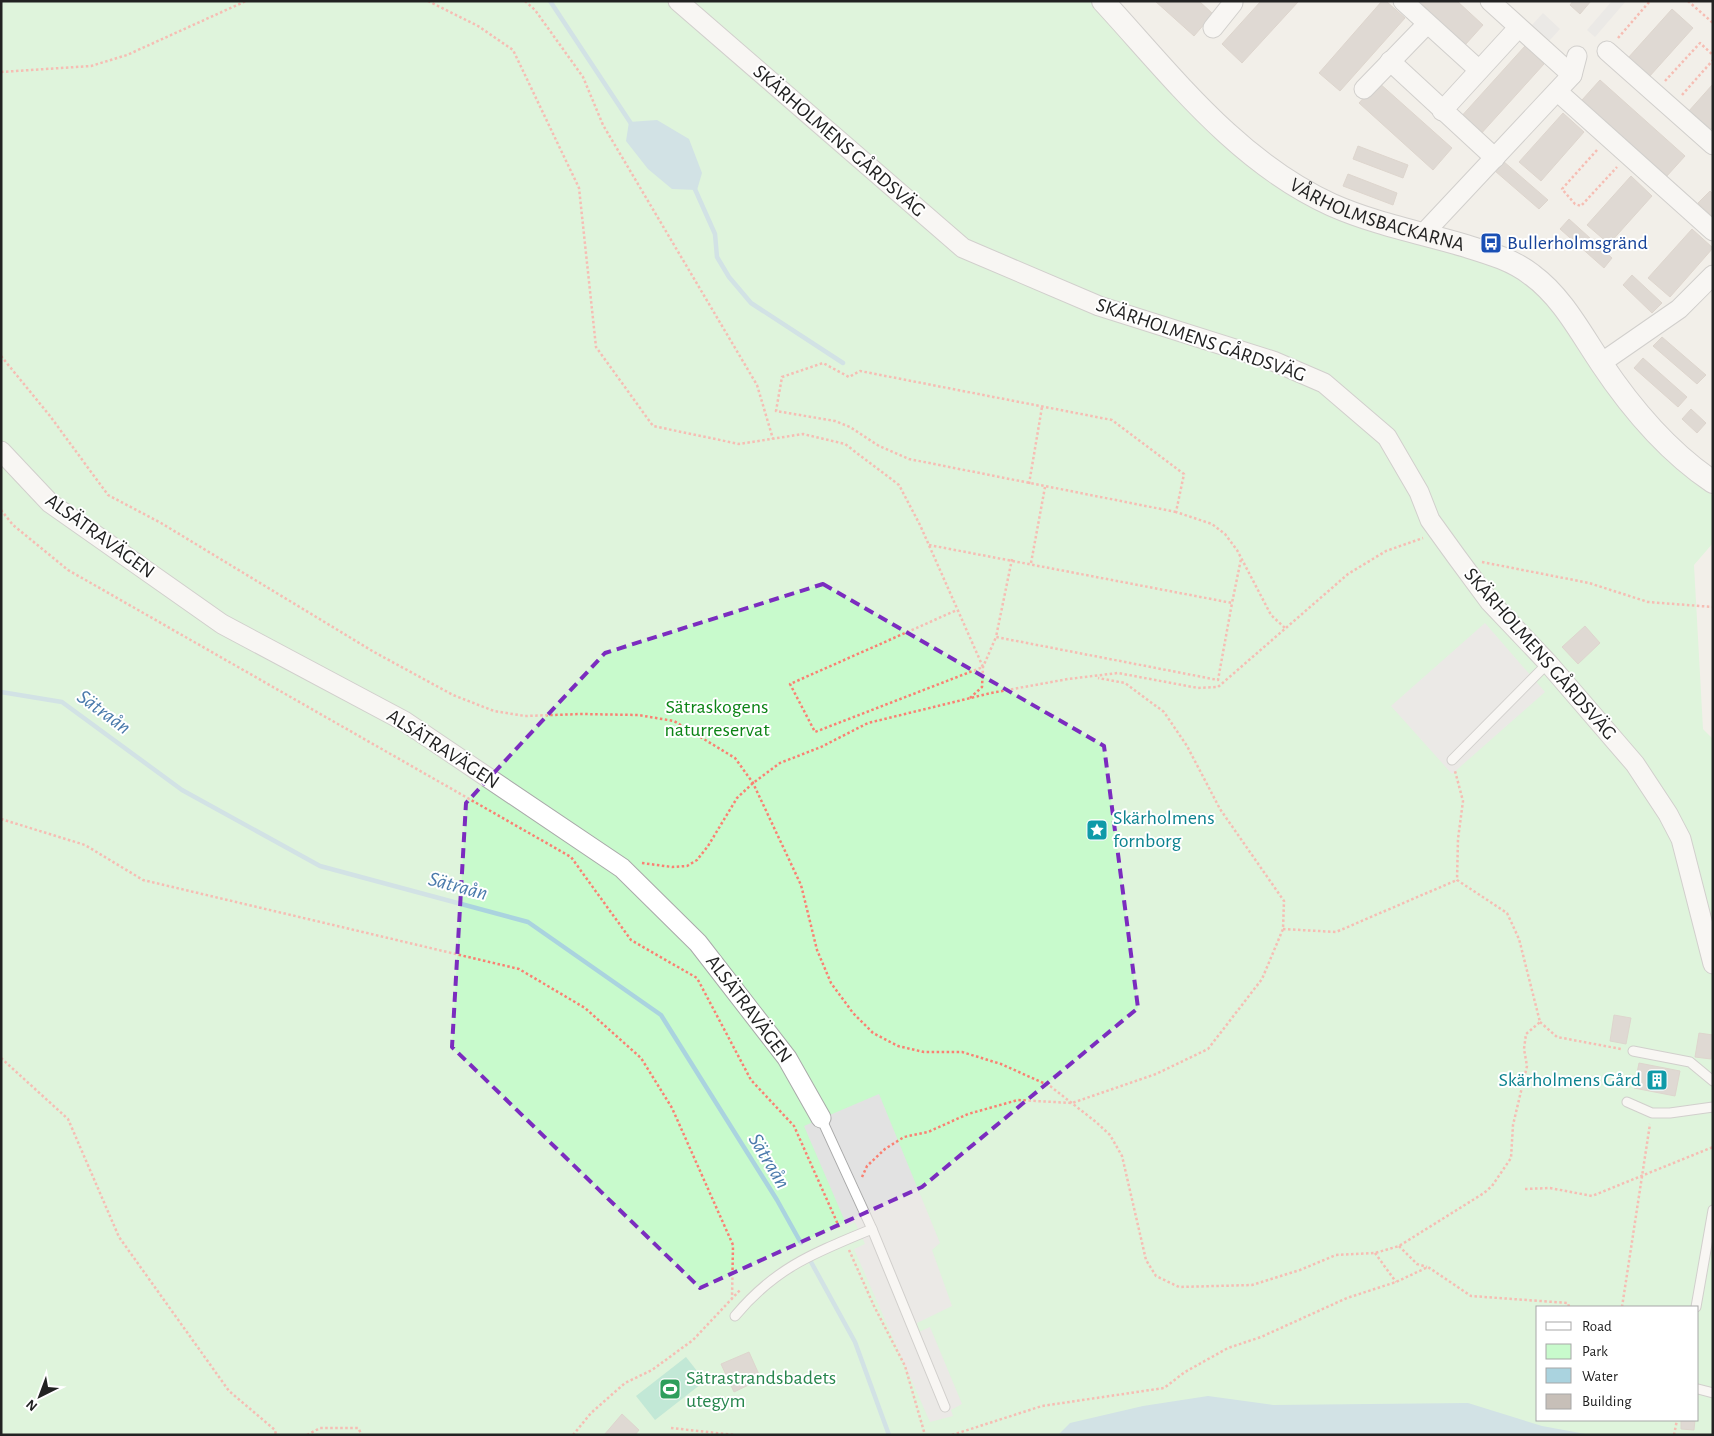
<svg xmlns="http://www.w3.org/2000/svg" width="1714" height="1436" font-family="'Alegreya Sans',sans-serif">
  <rect width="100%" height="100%" fill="#f2efe9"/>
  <path fill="#c8facc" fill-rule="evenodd" d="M1,1h1092l144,155 260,108 46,32 54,82 37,48 44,44 35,26v47l-19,22 9,164 10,10v696h-1712zM1538,1307h160v113h-160z"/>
  <path fill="#88e0be" d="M686,1357l19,24 -50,39 -19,-24z"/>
  <g fill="#e2e2e2">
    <path d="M1612,1h14l-31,36 -8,-7z"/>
    <path d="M1543,13l17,16 -11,12 -17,-16z"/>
    <path d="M1485,623l60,69 -93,82 -61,-68z"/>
    <path d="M879,1094l61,149 -8,7 20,56 -35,17 2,9 11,-5 32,77 -11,6 2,6 -23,6 -76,-173 11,-5 -10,-22 -8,4 -43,-100z"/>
  </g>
  <g fill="#aad3df">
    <path d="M657,120l32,19 13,34 -5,17 -25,-1 -24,-20 -22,-28 3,-19z"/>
    <path d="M1208,1396l65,9 195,-2 74,23 49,9h-533l12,-12 73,-17z"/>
  </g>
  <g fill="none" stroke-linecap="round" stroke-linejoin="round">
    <g stroke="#aad3df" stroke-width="4.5">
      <path d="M550,1l82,124"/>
      <path d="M694,187l21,47 2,23 12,20 22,26 92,60"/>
      <path d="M1,692l61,10 120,88 138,76 208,56 133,93 116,185 24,43"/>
      <path d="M811,1262l44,80 34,93"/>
    </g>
  </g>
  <g fill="#c7bfb8" stroke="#c4b6ab">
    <path d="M1155,1h44l14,13 -19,22z"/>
    <path d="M1261,1l37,1 -56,61 -20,-19z"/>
    <path d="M1382,1h4l19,17 -65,73 -21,-18z"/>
    <path d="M1416,1h41l26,24 -18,20z"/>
    <path d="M1573,1h18l-11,13 -10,-9z"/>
    <path d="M1672,9l21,19 -44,49 -21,-19z"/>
    <path d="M1525,46l19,18 -65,72 -20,-17z"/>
    <path d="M1600,80l85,76 -19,21 -84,-77z"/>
    <path d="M1378,82l74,66 -19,22 -74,-67z"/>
    <path d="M1713,84v43l-4,4 -21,-19z"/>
    <path d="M1563,113l21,19 -43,49 -22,-19z"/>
    <path d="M1358,146l50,19 -5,13 -50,-19z"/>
    <path d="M1503,161l45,39 -9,9 -44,-38z"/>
    <path d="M1348,174l49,19 -4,12 -50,-19z"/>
    <path d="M1631,176l21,20 -43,48 -22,-19z"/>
    <path d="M1710,191l3,3v23l-15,-14z"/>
    <path d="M1569,219l43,39 -8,10 -44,-39z"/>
    <path d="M1692,229l21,19 -43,49 -22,-19z"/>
    <path d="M1632,275l30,28 -10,10 -29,-28z"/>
    <path d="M1662,337l44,38 -9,9 -44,-38z"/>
    <path d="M1643,358l44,39 -9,10 -44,-39z"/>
    <path d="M1691,409l15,14 -9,10 -15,-14z"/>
    <path d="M1585,626l15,17 -22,21 -16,-17z"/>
    <path d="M1614,1015l17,3 -5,26 -16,-3z"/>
    <path d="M1699,1033l14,2 -2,24 -16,-2z"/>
    <path d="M1639,1063l41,8 -5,25 -41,-8z"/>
    <path d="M749,1352l12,27 -27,13 -13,-28z"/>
    <path d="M622,1414l17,16 -4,5h-31z"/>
    <path d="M1681,1420h14l-1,10 -13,-1z"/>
  </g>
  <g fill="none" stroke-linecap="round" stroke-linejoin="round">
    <g stroke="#a9a9a9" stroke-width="11">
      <g id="service">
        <path d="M1452,760l96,-97"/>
        <path d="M1633,1051l57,11 23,19"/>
        <path d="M1627,1102l25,11h18l43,-6"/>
        <path d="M821,1118l51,111 73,178"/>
        <path d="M1696,1307l17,-97"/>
        <path d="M735,1316c41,-49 79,-63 137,-87"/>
        <path d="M1698,1389l15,4"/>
      </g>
    </g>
    <g stroke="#a9a9a9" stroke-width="21">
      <g id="minor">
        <path d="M678,1l285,247 136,58 174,55 51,22 63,54 32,55 11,28 26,36 34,46 58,61 87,101 33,50 13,25 32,125"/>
        <path d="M1403,1l76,69"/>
        <path d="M1490,1l82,74"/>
        <path d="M1213,28l20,-25"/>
        <path d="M1607,51l106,94"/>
        <path d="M1390,61l105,97"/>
        <path d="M1364,89l63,-65"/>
        <path d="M1558,92l155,139"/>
        <path d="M1442,111l76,-83"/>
        <path d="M1424,233l148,-158 5,-19"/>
        <path d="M1601,363l78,-54 34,-34"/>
        <path d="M1,451l49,52 172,121 182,97 218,147 76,75 89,115 34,60"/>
      </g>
    </g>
    <g stroke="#a9a9a9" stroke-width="24">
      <g id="tertiary">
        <path id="s1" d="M1103,1c69,75 134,161 229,204 43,19 90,28 134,41 23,7 47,14 66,29 30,22 48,57 69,88 30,45 66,88 112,119"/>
      </g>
    </g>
    <g stroke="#fa8072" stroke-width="2.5" stroke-dasharray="2.5 2.5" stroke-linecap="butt">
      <path d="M428,1l50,25 35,24 66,138 17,159 57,79 86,18 64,-10 42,10 54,41 21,40 63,142 -168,65 -25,-48 167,-74"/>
      <path d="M525,1l10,9 48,67 20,48 154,260 16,54"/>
      <path d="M1688,1l25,22"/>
      <path d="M1618,38l32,-37"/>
      <path d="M1,72l90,-6 36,-11 119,-54"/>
      <path d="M1665,81l35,-38 13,12"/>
      <path d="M1682,95l31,-35"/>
      <path d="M1597,150l-35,39 13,15 6,2 36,-39"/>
      <path d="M1,356l49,60 58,79 53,28 213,129 79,43 41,16 31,5 56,-2 57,1 36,6 61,37 18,25 48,102 16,65 14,33 22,30 20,20 25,13 26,6h38l39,12 49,22 46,36 14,13 12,21 24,104 10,16 23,11 73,-2 48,-15 36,-15 39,-2 24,-7 85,-53 8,-7 19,-28 2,-33 14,-59 -3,-17 2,-15 14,-12 -21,-83 -12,-26 -50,-33 1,-41 5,-38 -8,-30"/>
      <path d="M1029,484l13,-77"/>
      <path d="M1,510l12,15 55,45 503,287 60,83 66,38 54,102 43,46 46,103"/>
      <path d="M1176,512l-267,-53 -30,-13 -29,-19 -15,-6 -59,-10 6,-34 41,-14 26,14 11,-6 252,49 72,54 -8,38 36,12 13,10 12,16 34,65 14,13"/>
      <path d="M929,545l303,58 9,-44"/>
      <path d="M1012,559l-16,78 222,43 14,-77"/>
      <path d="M1482,562l107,21 59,19 65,5"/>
      <path d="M1031,563l14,-76"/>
      <path d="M970,698l12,-11 1,-20 13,-30"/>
      <path d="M1,819l84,26 58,35 376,89 66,39 56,50 31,50 61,137 -1,53"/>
      <path d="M642,863l30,4 15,-1 10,-6 11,-14 29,-48 16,-15 27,-20 41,-16 47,-24 123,-30 77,-14 50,-6 80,15 20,-1 130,-113 38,-23 37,-13"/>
      <path d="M1283,929l53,3 121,-52"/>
      <path d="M1540,1022l17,15 64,12"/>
      <path d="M1,1058l67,61 51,118 110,154 46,39 1,5"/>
      <path d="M862,1177l5,-11 18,-17 19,-12 24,-5 40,-18 50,-14 54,3 84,-29 52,-25 54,-70 21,-50 1,-28 -64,-92 -33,-63 -23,-34 -39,-29 -27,-5"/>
      <path d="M1525,1189l25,-1 42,8 121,-49"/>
      <path d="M1399,1246l18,18 10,3"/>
      <path d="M849,1250l25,56 31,60 20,69"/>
      <path d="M1375,1253l21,29"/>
      <path d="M1622,1307l28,-183"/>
      <path d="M671,1428l64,7"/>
      <path d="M307,1435l13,-7h38l4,7"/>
      <path d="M573,1435l18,-22 34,-30 27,-13 41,-30 48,-51"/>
      <path d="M952,1435l90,-29 122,-18 21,-16 43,-24 33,-11 86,-39 49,-16 32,-15 43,29 97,7 1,4"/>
      <path d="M1674,1435l3,-15"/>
    </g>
    <use href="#service" stroke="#fff" stroke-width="9"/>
    <use href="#minor" stroke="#fff" stroke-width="19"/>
    <use href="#tertiary" stroke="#fff" stroke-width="22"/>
  </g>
  <path d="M0 0H1714V1436H0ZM823,584l281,162 34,262 -216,179 -222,101 -248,-241 14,-244 139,-150z" fill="#f2efe9" fill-opacity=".55" fill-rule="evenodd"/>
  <path fill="none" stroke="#7b2cbf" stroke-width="4" stroke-dasharray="10 6" stroke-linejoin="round" d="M823,584l281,162 34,262 -216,179 -222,101 -248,-241 14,-244 139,-150z"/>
  <defs>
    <g id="bus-square" transform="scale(1.125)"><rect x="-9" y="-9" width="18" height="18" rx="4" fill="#1a4fb4" stroke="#fff"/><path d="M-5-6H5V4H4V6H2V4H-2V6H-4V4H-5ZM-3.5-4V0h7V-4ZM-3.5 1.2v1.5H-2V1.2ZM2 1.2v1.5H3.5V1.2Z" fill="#fff"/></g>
    <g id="sight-square" transform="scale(1.125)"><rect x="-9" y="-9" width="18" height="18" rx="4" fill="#0f9aa8" stroke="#fff"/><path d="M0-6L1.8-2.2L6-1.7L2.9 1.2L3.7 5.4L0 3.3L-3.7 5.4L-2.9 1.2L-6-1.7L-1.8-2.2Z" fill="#fff"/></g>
    <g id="building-square" transform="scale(1.125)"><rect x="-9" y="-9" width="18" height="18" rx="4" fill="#0f9aa8" stroke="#fff"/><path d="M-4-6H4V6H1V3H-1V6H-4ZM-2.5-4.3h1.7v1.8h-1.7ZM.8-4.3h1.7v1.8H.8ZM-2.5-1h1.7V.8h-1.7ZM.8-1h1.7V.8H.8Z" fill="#fff"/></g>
    <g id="stadium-square" transform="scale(1.125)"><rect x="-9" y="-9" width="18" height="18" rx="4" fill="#2e9e5b" stroke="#fff"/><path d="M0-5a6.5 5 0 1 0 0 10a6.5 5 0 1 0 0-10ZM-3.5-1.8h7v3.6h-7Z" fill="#fff"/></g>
  </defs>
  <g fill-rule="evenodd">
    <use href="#bus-square" x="1491" y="243"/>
    <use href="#sight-square" x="1097" y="830"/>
    <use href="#building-square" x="1657" y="1080"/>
    <use href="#stadium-square" x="670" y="1389"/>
  </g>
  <g text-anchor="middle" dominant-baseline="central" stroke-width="4" stroke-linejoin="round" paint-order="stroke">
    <g font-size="20" fill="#222" stroke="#fff">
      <text transform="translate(839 141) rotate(41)">SKÄRHOLMENS GÅRDSVÄG</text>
      <text stroke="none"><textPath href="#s1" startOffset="355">VÅRHOLMSBACKARNA</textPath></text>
      <text transform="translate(1201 340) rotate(19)">SKÄRHOLMENS GÅRDSVÄG</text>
      <text transform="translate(100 536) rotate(36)">ALSÄTRAVÄGEN</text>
      <text transform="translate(1540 654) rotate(49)">SKÄRHOLMENS GÅRDSVÄG</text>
      <text transform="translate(443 749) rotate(33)">ALSÄTRAVÄGEN</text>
      <text transform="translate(749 1009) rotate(53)">ALSÄTRAVÄGEN</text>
    </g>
    <g font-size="20" fill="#164399" stroke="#fff" text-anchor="start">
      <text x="1507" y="243">Bullerholmsgränd</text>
    </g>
    <g font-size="20" fill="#0c8416" stroke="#fff">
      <text x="717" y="707">Sätraskogens<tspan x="717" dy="23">naturreservat</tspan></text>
    </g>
    <g font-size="20" fill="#0d838f" stroke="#fff" text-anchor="start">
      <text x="1113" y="818">Skärholmens<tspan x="1113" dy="23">fornborg</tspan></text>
      <text x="1641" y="1080" text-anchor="end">Skärholmens Gård</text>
    </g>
    <g font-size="20" fill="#27864d" stroke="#fff" text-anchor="start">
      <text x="686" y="1378">Sätrastrandsbadets<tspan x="686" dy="23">utegym</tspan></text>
    </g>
    <g font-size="21" font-style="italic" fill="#4a7aab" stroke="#fff">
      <text transform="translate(104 712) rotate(36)">Sätraån</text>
      <text transform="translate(458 886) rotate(15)">Sätraån</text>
      <text transform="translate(769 1161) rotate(59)">Sätraån</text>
    </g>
  </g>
  <rect width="1714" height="1436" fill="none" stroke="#222222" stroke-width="5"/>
  <rect x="1536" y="1306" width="162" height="115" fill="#ffffff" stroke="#a7a7a7"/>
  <rect x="1546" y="1322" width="25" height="8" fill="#ffffff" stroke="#a7a7a7"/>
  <text x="1582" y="1331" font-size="15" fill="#222222">Road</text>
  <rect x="1546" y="1344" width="25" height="15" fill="#c8facc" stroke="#a7a7a7"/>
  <text x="1582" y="1356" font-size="15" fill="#222222">Park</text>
  <rect x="1546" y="1368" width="25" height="15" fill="#aad3df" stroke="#a7a7a7"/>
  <text x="1582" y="1381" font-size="15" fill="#222222">Water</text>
  <rect x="1546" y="1394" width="25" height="15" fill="#c7bfb8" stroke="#a7a7a7"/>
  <text x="1582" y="1406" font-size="15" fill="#222222">Building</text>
  <g transform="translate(40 1396) rotate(222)" stroke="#ffffff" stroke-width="4" paint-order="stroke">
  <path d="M0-4L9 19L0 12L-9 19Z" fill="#222222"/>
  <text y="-8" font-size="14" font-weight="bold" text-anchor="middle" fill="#222222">N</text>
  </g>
</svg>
